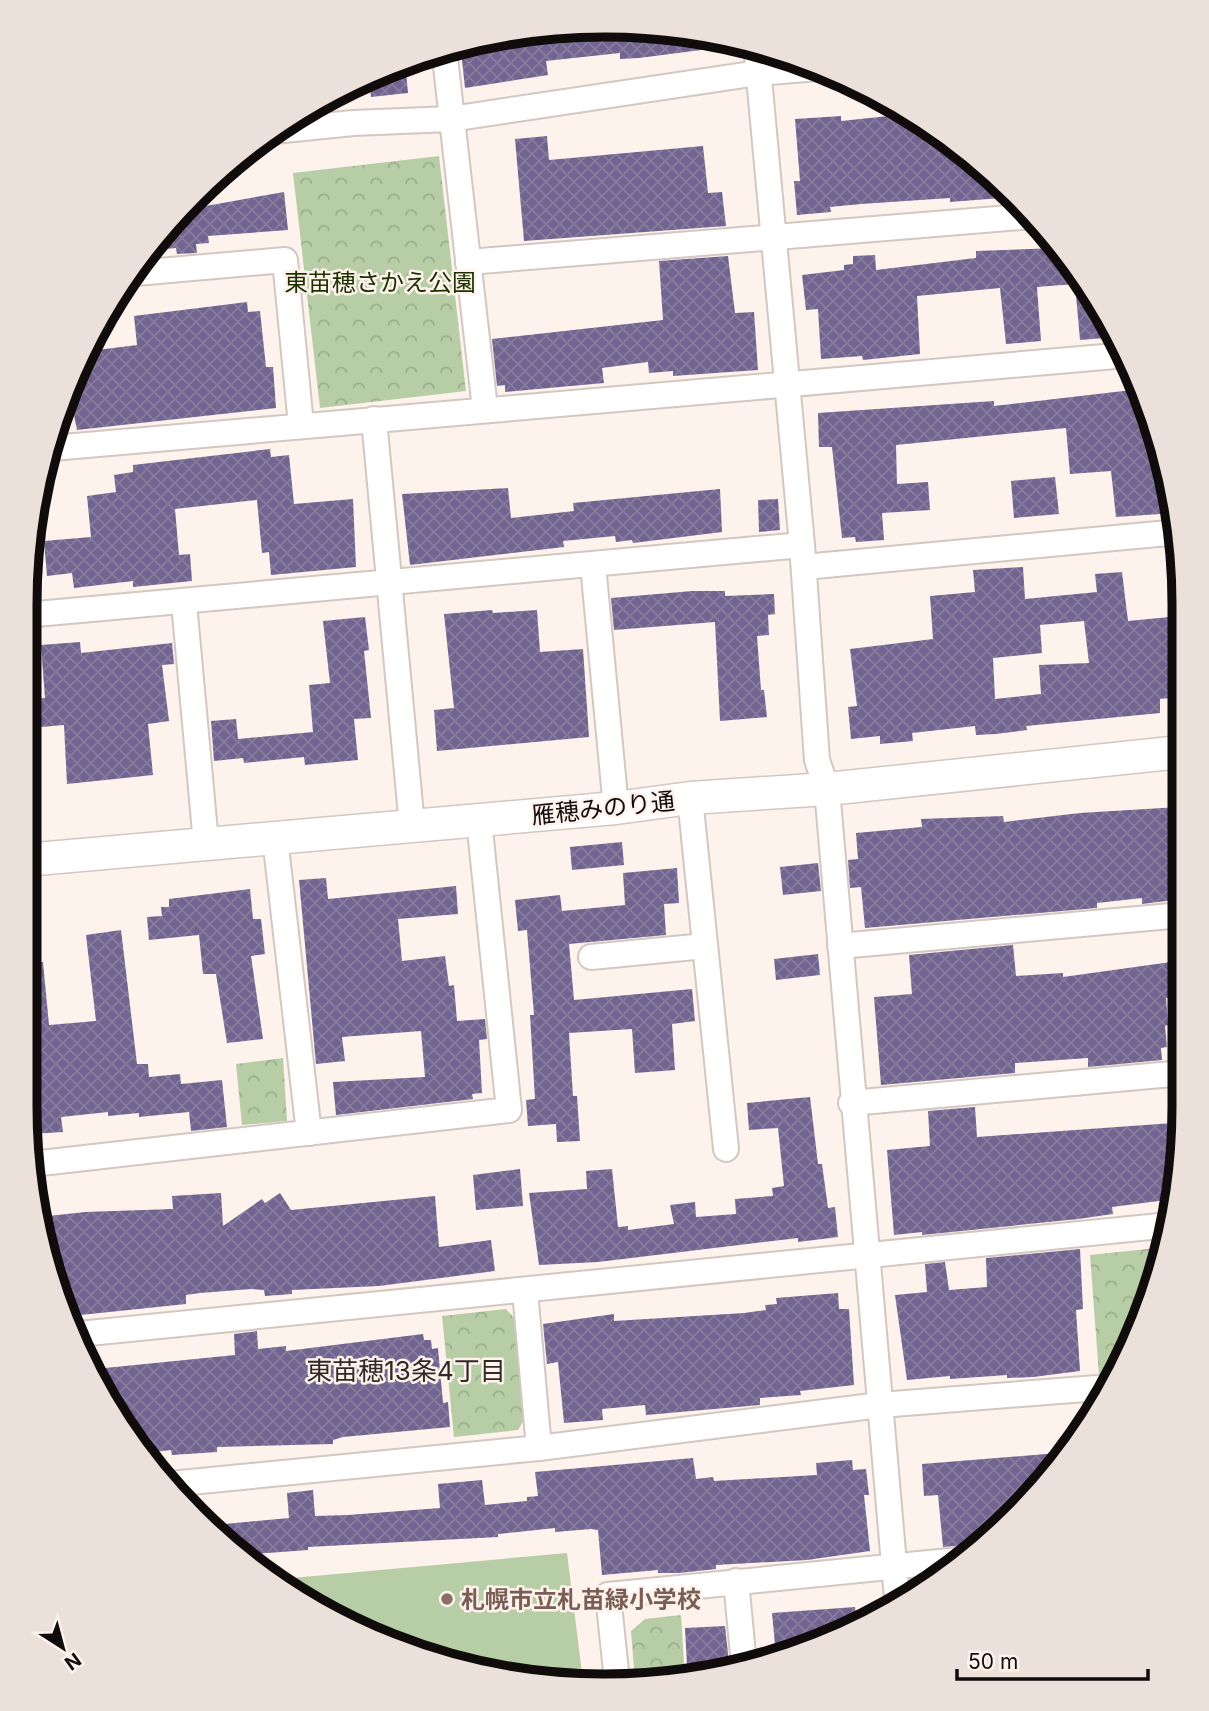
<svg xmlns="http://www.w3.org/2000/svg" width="1209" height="1711" font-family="Inter,'Noto Sans JP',sans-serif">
  <defs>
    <pattern id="park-crowns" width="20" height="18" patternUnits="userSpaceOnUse" patternTransform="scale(1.75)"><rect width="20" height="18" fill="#b7cda5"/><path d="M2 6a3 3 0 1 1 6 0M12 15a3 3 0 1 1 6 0" fill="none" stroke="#9caf8d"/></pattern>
    <pattern id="building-cross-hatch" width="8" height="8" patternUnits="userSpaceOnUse" patternTransform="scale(1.75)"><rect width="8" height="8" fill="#716491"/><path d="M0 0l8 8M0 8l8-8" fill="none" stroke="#867d9c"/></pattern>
  </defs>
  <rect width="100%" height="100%" fill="#fef2ec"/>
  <g fill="url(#park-crowns)">
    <path d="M439,156l27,235 -146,17 -27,-235z"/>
    <path d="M283,1058l4,63 -45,4 -6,-61z"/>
    <path d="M1166,1247l-41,116 -7,11 -19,1 -9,-120z"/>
    <path d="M506,1309l10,11 8,100 -6,10 -64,7 -12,-121z"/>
    <path d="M681,1615l4,65 -50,1 -4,-50 14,-12z"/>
  </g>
  <path fill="#b7cda5" d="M567,1553l16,128h-55l-180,-54 -55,-37 -1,-12z"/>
  <g fill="url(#building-cross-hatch)" fill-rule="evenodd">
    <path d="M643,26l89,15v5l-93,12 -19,1v-6l-74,8 2,14 -83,13 -4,-37 93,-12 -1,-10z"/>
    <path d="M405,61l3,32 -37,4 -2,-19z"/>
    <path d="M908,114l50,31 56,52 -64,5v-4l-89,6 -31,3 1,5 -34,3 -3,-34h6l-5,-62 46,-3v5z"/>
    <path d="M547,136l2,24 154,-14 5,47 14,-1 4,34 -202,15 -9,-102z"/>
    <path d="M284,192l4,38 -80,6 1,7 -13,1 1,9 -20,1 -1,-6 -21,2 34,-41z"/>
    <path d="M1058,248l59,89 -37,3 -5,-56 -38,3 4,54 -35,3 -6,-56 -83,8 3,58 -57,6 -1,-4 -41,3 -3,-50 -12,1 -4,-35 42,-5v-5l9,-1v-8l22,-1 1,15 100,-12v-7z"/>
    <path d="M728,256l7,57 19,-1 4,58 -85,6v-5l-24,2 -1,-11 -46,6 2,15 -99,9v-7l-8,1 -5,-47 171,-19 -4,-59z"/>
    <path d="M247,302l1,10 12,-1 6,56h7l3,41 -199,22 -3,-15 -10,1 25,-65 48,-6 -3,-29z"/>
    <path d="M1132,390l3,27 10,-1 30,97 -59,4 -5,-46 -41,3 -4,-46 -170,17 1,39 31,-2 2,28 -48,3 2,27 -28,2 -1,-5 -13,1 -10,-91h-13l-1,-34 176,-12v5z"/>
    <path d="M270,449l1,8 18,-2 5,49 59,-5 3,68 -85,8 -2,-23 -7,1 -5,-53 -82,9 4,46 11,-1 2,27 -59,6v-6l-59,7 -2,-15 -25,3 -3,-35 47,-4 -4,-41 29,-4 -2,-17 19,-3v-7z"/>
    <path d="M1055,477l4,37 -45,4 -3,-37z"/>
    <path d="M508,488l3,30 63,-7 -1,-8 147,-14 2,43 -89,11 -1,-3 -16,2 -1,-6 -52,5 1,6 -154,18 -8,-71z"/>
    <path d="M778,499l2,31 -21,2 -1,-32z"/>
    <path d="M1023,567l2,32 72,-7 -2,-18 27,-2 6,49 52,-5 1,81 -21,2v14l-134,13 1,4 -31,4 -20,1 -1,-9 -63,7 1,8 -33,3v-8l-29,3 -3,-32 9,-1 -7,-57 83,-10 -3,-43 45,-4 -2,-22zM1084,621l5,42 -50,2 2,29 -46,5 -2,-41 49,-5 -2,-28z"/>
    <path d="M692,591h33v5l49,-2 1,20 -7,1 1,20 -12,1 4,54h3l3,27 -47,4 -5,-99 -101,8 -3,-32z"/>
    <path d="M492,610l1,3 44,-3 3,42 43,-3 6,88 -152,14 -3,-41 20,-2 -10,-94z"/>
    <path d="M365,617l4,33 -5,1 7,67 -17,1 4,41 -53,5 -1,-8 -60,6 -1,-5 -29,3 -3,-40 25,-2 2,20 75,-7 -4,-47 21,-2 -7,-62z"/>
    <path d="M80,642l1,11 91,-10 2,21 -12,1 7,56 -21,3 5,51 -86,9 -3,-59 -34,3 -2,-29 17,-1 -4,-53z"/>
    <path d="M1179,807l3,92 -40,5v-6l-45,5v5l-232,20 -4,-41 -11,1 -2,-28 10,-1 -2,-26 66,-6 -1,-8 82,-3 1,6 76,-9z"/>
    <path d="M622,842l2,23 -52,5 -2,-23z"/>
    <path d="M818,863l3,28 -38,4 -3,-28z"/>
    <path d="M677,868l2,35 -15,1 2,31 -97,9 5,56 118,-11 3,32 -23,3 3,46 -40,3 -3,-44 -63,4 4,63h4l3,45 -23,1 -1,-18 -28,2 -2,-26 9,-1 -5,-84h4l-7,-85 -9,1 -3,-31 45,-5 2,16 63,-6 -2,-32z"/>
    <path d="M326,878l2,21 128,-13 2,28 -60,5 4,42 43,-5 4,30 5,-1 3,36 28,-2 2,20 -8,1 3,53 -10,1 1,5 -137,16 -3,-33 92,-5 -4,-46 -79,6 3,24 -29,3 -17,-184z"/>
    <path d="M250,889l3,30h8l4,35 -14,2 12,83 -36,4 -11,-69h-13l-4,-39 -50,5 -2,-23 15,-1 -1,-9h8v-8z"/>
    <path d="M121,930l16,134h11l1,13 31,-3 1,10 41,-4 5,47 -36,4 -2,-19 -50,5v-4l-31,3v-4l-47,5 2,15 -32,2 -7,-74v-96l19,-2 6,63 47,-4 -10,-86z"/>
    <path d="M1013,945l3,31 47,-3v4l108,-15 1,7 10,-1v28l-16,2 2,27 -3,1 2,21 -6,1 1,12 -74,7v-9l-73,5v10l-134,12 -7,-88 38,-3 -3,-39z"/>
    <path d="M818,954l2,21 -44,5 -2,-21z"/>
    <path d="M810,1097l8,67h4l6,44 7,-1 3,30 -40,5v-4l-200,24 -59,3 -10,-72 58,-4 -1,-18 26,-2 6,58 10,-1v4l46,-6 -4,-19 25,-3 1,15 40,-3 -1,-15 38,-3 -1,-8 12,-2 -6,-58 -29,2 -2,-27z"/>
    <path d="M975,1107l2,30 196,-14 6,49 -5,27 -62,8 1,7 -35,5 -156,16v-3l-28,3 -7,-85 43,-4 -2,-35z"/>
    <path d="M520,1169l3,37 -47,4 -3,-35z"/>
    <path d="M221,1193l2,33 39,-27 3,4 15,-10 11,17 144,-14 4,51 52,-7 4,31 -116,15 -87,4v4l-27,2 -1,-6 -13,-1 -51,4 -14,2v9l-115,12 -8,-17 -3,-47 -16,1 -5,-36 46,-5 88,-3 -1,-13z"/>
    <path d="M1080,1249l3,60 -7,1 4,61 -47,6 -26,1v-3l-57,4v-3l-43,4 -12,-85 32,-3 -2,-28 20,-2 4,28 38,-3 -1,-29z"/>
    <path d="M838,1293l1,16h10l5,76 -54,6 1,4 -41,3v7l-114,10 -1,-10 -43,4 1,11 -39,3 -6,-61 -11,2 -4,-40 71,-10v7l130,-8 22,-3 -1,-5 12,-1 -1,-6z"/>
    <path d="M257,1331l1,18 28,-3v5l137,-17 1,6h7l1,9 6,-1 5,55 5,-1 2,25 -107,10 -10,3v4l-116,3v5l-45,3 -1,-5 -27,3 -22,-25 -27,-59 140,-14 -1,-21z"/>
    <path d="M1070,1452l-83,91 -44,4 -5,-52 -14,1 -2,-32z"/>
    <path d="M693,1458l3,21 17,-2 1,4 103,-6 -1,-12 36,-3 1,10 13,-1 3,26h-5l6,56 -63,9 -91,5v4l-37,4h-21v-3l-56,5 -4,-45 -7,-1 -36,3v-4l-57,6v3l-190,10v3l-67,5 -20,-13 4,-18 64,-6 -2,-25 26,-3 2,26 33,-1 92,-7 -2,-24 44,-4 3,25 42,-4v-4l11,-1 -3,-24z"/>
    <path d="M855,1607l2,16 -25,16 -57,6 -3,-32z"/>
    <path d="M725,1626l4,37 -42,2 -2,-37z"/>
  </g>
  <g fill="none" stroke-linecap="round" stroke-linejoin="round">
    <g stroke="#d3c7c2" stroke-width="28">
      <g id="minor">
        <path d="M756,45l46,500 15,215 10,29 70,810"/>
        <path d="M444,49l41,360"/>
        <path d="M318,101l2,25"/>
        <path d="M274,131l79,-8 98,-4 307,-46 60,-5"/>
        <path d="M468,262l566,-46"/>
        <path d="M136,273l149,-13 16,165"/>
        <path d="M374,419l38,407"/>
        <path d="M52,448l1075,-93"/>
        <path d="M593,565l23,243"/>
        <path d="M804,567l375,-35"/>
        <path d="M184,603l22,240"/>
        <path d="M25,615l777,-70"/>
        <path d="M690,798l36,351"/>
        <path d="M275,838l34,295"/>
        <path d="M840,946l342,-31"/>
        <path d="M591,957l114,-11"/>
        <path d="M851,1103l332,-30"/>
        <path d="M32,1164l477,-54 -30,-290"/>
        <path d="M525,1291l14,157"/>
        <path d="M79,1334l1091,-109"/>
        <path d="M170,1484l369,-36 341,-43 230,-18"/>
        <path d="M736,1581l8,84"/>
        <path d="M617,1681l-9,-86 351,-35"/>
      </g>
    </g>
    <g stroke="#d3c7c2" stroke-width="35">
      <path id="tertiary" d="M25,860l591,-52 74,-10 137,-9 354,-37"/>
    </g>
    <use href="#minor" stroke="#fff" stroke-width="24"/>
    <use href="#tertiary" stroke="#fff" stroke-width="32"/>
  </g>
  <circle fill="#8d6e63" stroke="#fef2ec" stroke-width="2.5" cx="447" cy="1599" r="7"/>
  <g text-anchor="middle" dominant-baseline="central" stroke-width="5" stroke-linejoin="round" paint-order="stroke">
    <g font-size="24" fill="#1b3200" stroke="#fef2ec">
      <text x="380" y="282">東苗穂さかえ公園</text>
    </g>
    <g font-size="24" fill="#100c0b" stroke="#fef2ec">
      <text transform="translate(603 808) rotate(-6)">雁穂みのり通</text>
    </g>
    <g font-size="24" font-weight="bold" fill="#785e54" stroke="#fef2ec" text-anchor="start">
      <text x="461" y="1599">札幌市立札苗緑小学校</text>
    </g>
    <g font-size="26" fill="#322925" stroke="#fef2ec">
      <text x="406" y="1370">東苗穂13条4丁目</text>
    </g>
  </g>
  <path d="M0 0H1209V1711H0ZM604 37H605A567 567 0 0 1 1172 604V1107A567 567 0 0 1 605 1674H604A567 567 0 0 1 37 1107V604A567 567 0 0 1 604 37Z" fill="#ebe0da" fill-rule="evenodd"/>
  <path fill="none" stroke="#100c0b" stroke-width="9" d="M604 37H605A567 567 0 0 1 1172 604V1107A567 567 0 0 1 605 1674H604A567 567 0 0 1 37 1107V604A567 567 0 0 1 604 37Z"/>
  <g transform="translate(63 1648) rotate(144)" stroke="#fef2ec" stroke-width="5" paint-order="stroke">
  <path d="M0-5L12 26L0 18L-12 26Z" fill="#100c0b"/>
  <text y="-10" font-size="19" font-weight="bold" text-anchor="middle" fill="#100c0b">N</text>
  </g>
  <path d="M957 1669v10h191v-10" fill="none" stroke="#100c0b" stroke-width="3.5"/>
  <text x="968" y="1669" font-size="21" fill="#100c0b" stroke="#fef2ec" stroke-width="5" paint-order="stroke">50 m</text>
</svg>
